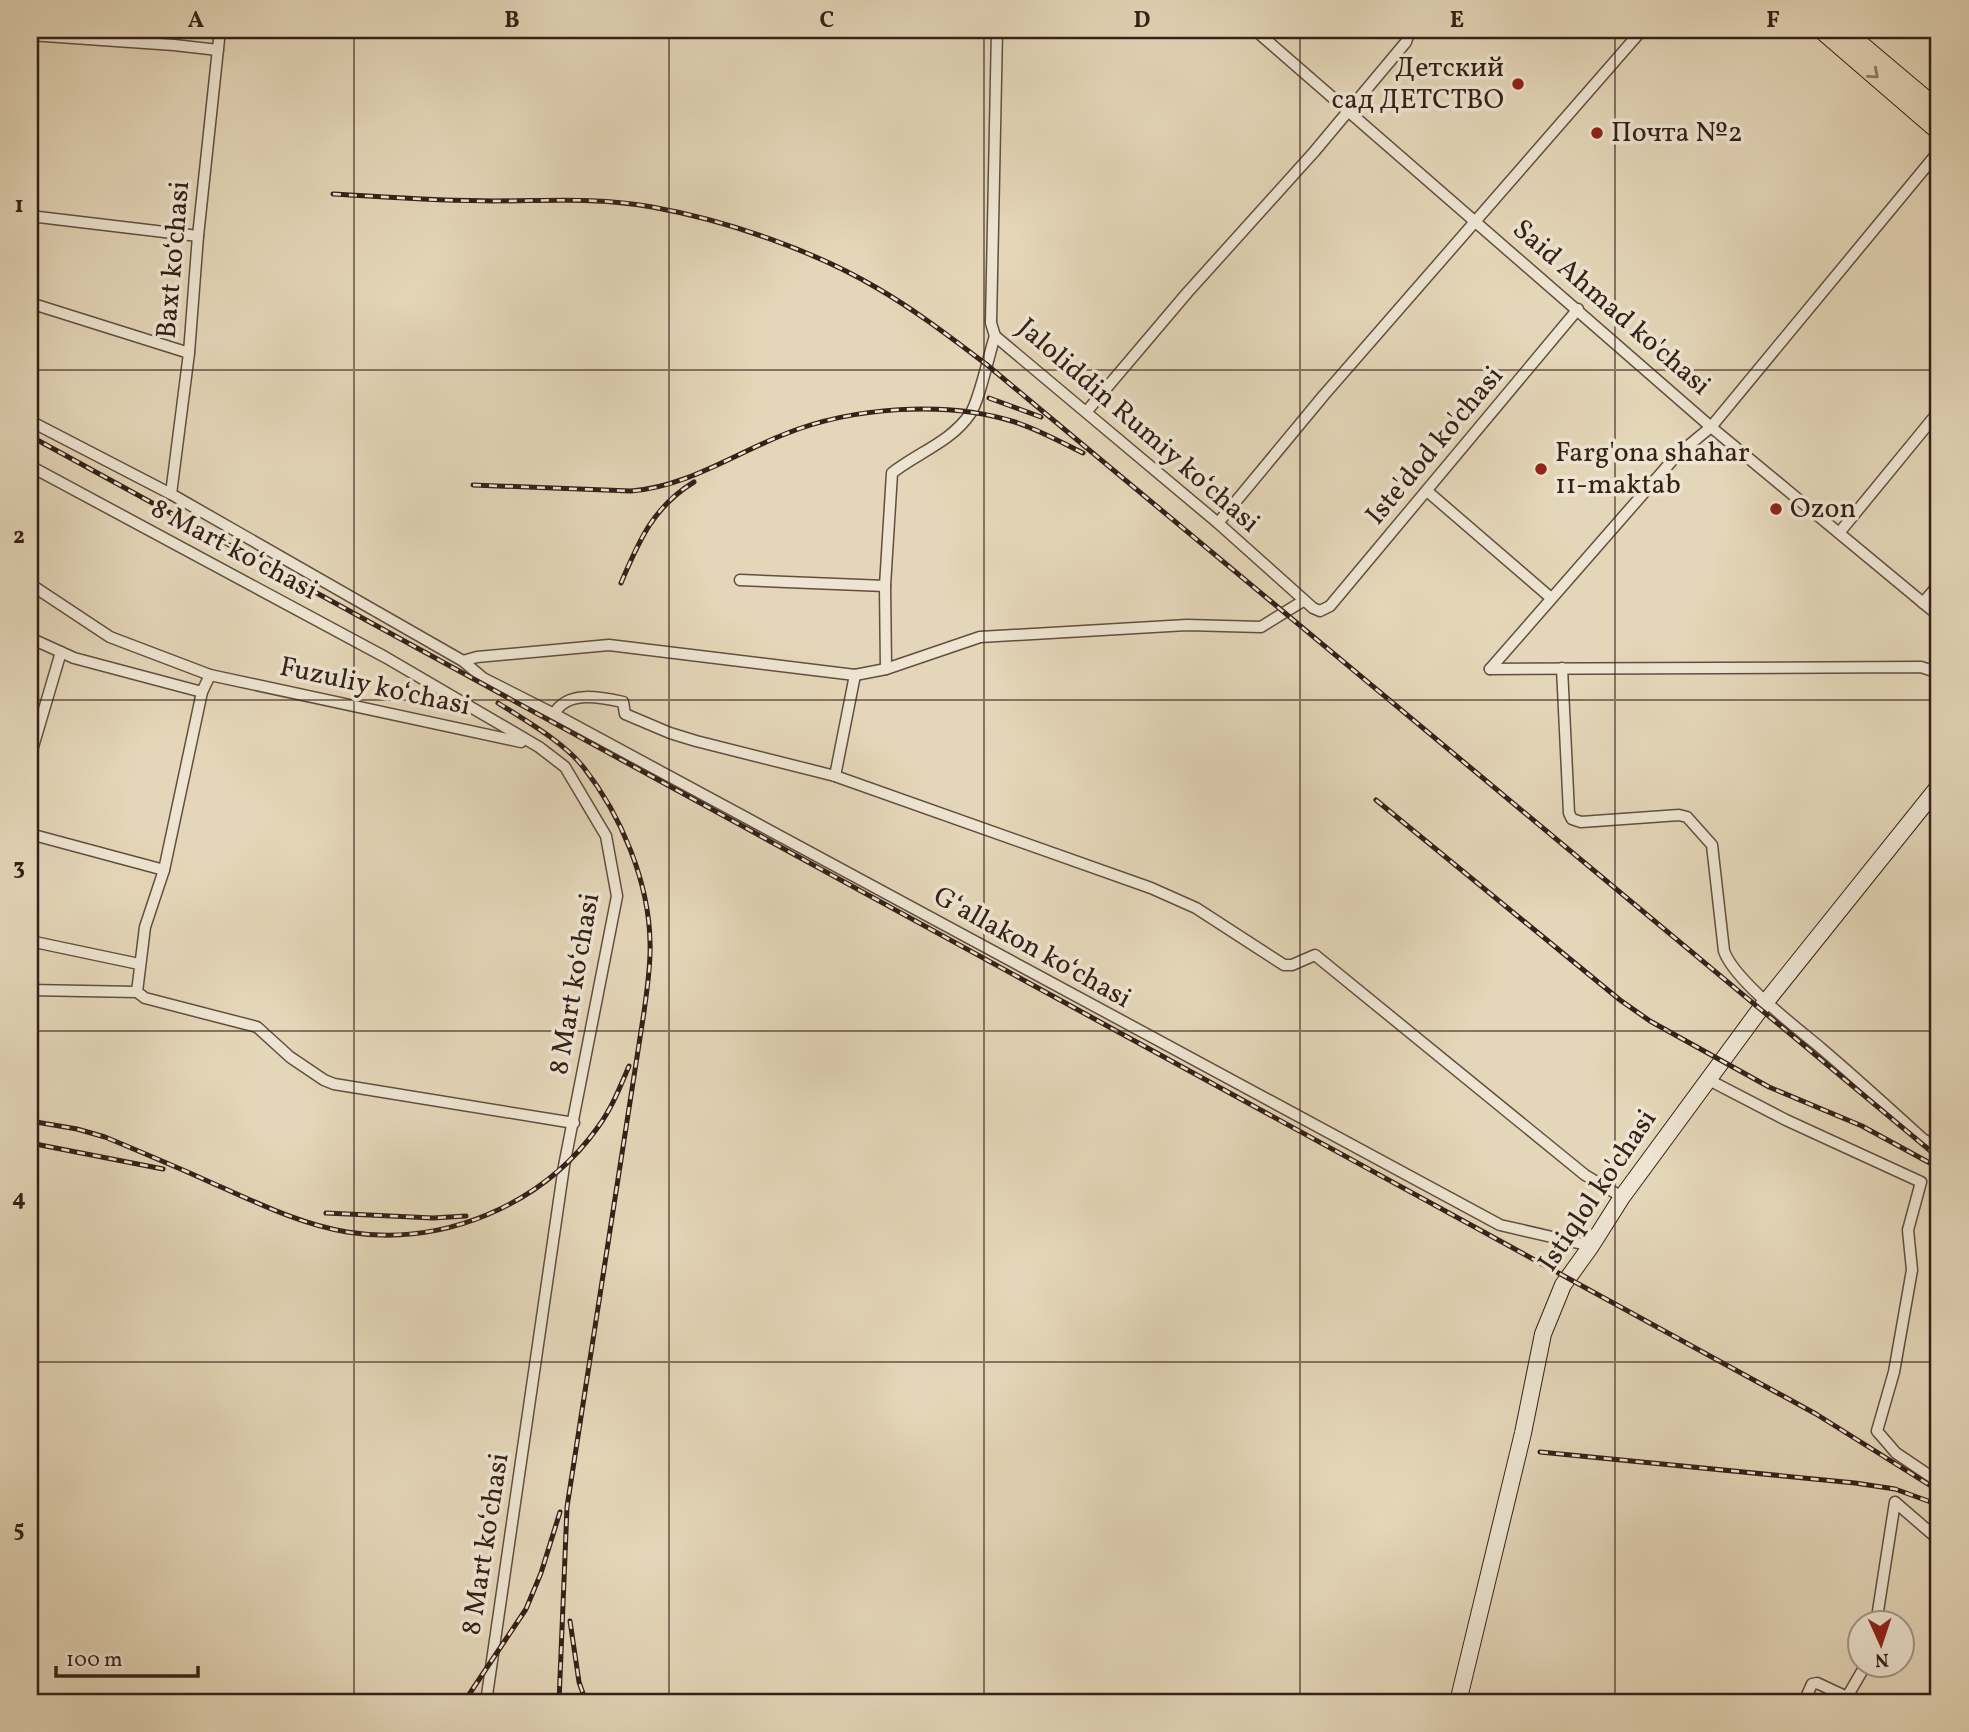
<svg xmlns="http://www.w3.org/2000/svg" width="1969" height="1732" font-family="Vollkorn,serif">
  <rect width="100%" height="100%" fill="#e4d6b8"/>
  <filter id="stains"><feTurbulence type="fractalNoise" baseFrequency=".00286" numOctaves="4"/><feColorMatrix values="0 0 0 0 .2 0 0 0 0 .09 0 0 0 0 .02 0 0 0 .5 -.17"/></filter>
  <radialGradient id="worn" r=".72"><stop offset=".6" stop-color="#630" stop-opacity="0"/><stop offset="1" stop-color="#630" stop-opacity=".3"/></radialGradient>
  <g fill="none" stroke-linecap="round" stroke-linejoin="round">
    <g stroke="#624e40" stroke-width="13">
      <g id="street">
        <path d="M997,30l-6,293 4,13 223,187 95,85 7,3 10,-5 248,-297"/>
        <path d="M1255,30l456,397 228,189"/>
        <path d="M30,35l144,10 44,5"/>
        <path d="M30,216l168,20"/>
        <path d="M30,303l159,50"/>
        <path d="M1087,411l100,-118 127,-141 92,-110 4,-12"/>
        <path d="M30,421l141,73 292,167 20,17 71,36 946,511 91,21"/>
        <path d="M30,466l355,191 154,90 26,20 41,69 11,60 -53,270 -78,536"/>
        <path d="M1427,491l124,107"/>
        <path d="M171,494l18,-141 9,-117 22,-206"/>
        <path d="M1218,523l106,-128 318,-365"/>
        <path d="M1839,533l100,-122"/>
        <path d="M740,580l145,6"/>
        <path d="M30,584l80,53 100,38 311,67"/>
        <path d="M1923,603l16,-19"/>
        <path d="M30,638l44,20 128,34"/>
        <path d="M463,661l14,-4 132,-12 246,30 31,-6 94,-32 207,-12 74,2 42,-26"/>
        <path d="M1562,668l7,145 3,6 9,3 98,-7 8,2 25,28 12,106c10,29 73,77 98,98 34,29 68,60 101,90l7,4 5,-2 4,-4"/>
        <path d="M886,669l-1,-83 7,-113c25,-20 59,-31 78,-59 9,-12 19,-60 25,-78"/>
        <path d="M1490,669l187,-214 34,-28 228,-276"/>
        <path d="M1490,669l431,-2 18,6"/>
        <path d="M554,714c13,-24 46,-17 69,-12l2,12 45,19 26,8 139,35 316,112 45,20 88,57h8l23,-10 270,220 37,22"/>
        <path d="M30,757l31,-105"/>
        <path d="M835,776l20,-101"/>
        <path d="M30,834l134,36"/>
        <path d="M30,941l109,23"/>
        <path d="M30,990l107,2 8,6 112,29 33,30 34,23 10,4 240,39"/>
        <path d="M137,992l8,-65 19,-57 38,-178 8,-17"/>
        <path d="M1707,1079l79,41 135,62 -13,48 4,40 -18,102 -17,59 19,22 43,29"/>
        <path d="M1876,1624l19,-122 44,38"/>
        <path d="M1804,1702l8,-18 5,-1 30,14 18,-31"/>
      </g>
    </g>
    <g stroke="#362018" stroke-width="18">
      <path id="secondary" d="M1458,1702l65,-269 20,-99 20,-49 28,-39 31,-49 139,-189 178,-222"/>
    </g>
    <g stroke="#362018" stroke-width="20">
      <g id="primary">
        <path d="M1822,30l117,101"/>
        <path d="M1843,30l96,81"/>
      </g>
    </g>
    <use href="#street" stroke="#ede4d1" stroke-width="10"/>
    <use href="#secondary" stroke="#ede4d1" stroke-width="16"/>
    <use href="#primary" stroke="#e4d6b8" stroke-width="18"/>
    <g stroke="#362018" stroke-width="5">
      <g id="rail">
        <path d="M333,194c53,3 107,7 160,7 53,0 106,-4 159,6 73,13 161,43 225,81 38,22 73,49 109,76l953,794"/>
        <path d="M989,398l52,19"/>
        <path d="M30,436l1786,978 123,77"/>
        <path d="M473,485l158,6c55,-4 103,-37 154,-57 67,-27 161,-34 230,-12 24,8 46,20 68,31"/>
        <path d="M621,583c18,-42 32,-76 73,-101"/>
        <path d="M498,703c27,17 67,40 86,65 37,47 65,114 66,174 1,23 -3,47 -6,70l-77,495 -8,195"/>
        <path d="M1376,800l244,200 30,21 119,66 93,39 77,42"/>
        <path d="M30,1121l47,8 28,8c36,15 72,30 107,46 44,19 87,41 135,49 95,15 195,-26 251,-105 14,-19 22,-40 31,-61"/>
        <path d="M30,1143l133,26"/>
        <path d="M326,1213l107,5 33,-2"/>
        <path d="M1540,1452l315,31 40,6 44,16"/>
        <path d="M570,1621l9,61 7,20"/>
        <path d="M464,1702l62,-93 15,-36 19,-61"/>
      </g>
    </g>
    <use href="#rail" stroke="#ede4d1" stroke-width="2.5" stroke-dasharray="8" stroke-linecap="butt"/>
  </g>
  <defs><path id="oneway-chevron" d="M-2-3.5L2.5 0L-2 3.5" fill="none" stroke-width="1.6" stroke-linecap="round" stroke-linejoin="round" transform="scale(1.75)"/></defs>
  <use stroke="#8d7b68" href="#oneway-chevron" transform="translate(1874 74) rotate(41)"/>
  <path fill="none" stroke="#362018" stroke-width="2" stroke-opacity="0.55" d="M354,30v1672M669,30v1672M984,30v1672M1300,30v1672M1615,30v1672M30,370h1909M30,700h1909M30,1031h1909M30,1362h1909"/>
  <g fill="#8f2418" stroke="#ede4d1" stroke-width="2.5">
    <circle cx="1518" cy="84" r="7"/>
    <circle cx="1597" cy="133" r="7"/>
    <circle cx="1541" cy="469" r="7"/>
    <circle cx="1776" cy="509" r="7"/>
  </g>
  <g text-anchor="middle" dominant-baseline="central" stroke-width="7" stroke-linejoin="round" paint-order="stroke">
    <g font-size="28" fill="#362018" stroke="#ede4d1" text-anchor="start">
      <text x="1504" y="68" text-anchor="end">Детский<tspan x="1504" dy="32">сад ДЕТСТВО</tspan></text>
      <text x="1611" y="133">Почта №2</text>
      <text x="1555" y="453">Farg'ona shahar<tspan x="1555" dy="32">11-maktab</tspan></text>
      <text x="1790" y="509">Ozon</text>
    </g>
    <g font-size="28" fill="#362018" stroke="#ede4d1">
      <text transform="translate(174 260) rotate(-85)">Baxt koʻchasi</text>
      <text transform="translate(1611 308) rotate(41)">Said Ahmad ko'chasi</text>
      <text transform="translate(1138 426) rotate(41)">Jaloliddin Rumiy koʻchasi</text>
      <text transform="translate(1435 446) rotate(-50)">Iste'dod ko'chasi</text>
      <text transform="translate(234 550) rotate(28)">8 Mart koʻchasi</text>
      <text transform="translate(375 687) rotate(12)">Fuzuliy koʻchasi</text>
      <text transform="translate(1032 948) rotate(29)">Gʻallakon koʻchasi</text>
      <text transform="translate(575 984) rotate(-80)">8 Mart koʻchasi</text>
      <text transform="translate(1598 1191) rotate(-56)">Istiqlol ko'chasi</text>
      <text transform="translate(486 1544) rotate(-81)">8 Mart koʻchasi</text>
    </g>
  </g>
  <rect width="1969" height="1732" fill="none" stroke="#e4d6b8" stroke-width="77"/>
  <g transform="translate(1881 1644) rotate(177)"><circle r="33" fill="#ede4d1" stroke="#a49687" stroke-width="2"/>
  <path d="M0-5L12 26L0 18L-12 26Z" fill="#8f2418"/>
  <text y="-10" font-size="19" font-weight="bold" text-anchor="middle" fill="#362018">N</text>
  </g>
  <path d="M56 1666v10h142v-10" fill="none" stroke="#362018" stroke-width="3.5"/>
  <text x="66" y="1666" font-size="21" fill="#362018" stroke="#ede4d1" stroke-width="5" paint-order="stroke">100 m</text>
  <rect x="38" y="38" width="1892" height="1656" fill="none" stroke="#362018" stroke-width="2.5"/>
  <g font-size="23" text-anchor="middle" font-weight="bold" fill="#362018">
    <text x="196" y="27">A</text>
    <text x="512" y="27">B</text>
    <text x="827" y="27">C</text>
    <text x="1142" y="27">D</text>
    <text x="1457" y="27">E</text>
    <text x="1773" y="27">F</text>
    <text x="19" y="212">1</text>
    <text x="19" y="543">2</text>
    <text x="19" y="874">3</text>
    <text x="19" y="1205">4</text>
    <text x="19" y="1536">5</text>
  </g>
  <rect width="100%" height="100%" filter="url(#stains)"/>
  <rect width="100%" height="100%" fill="url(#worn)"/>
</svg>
